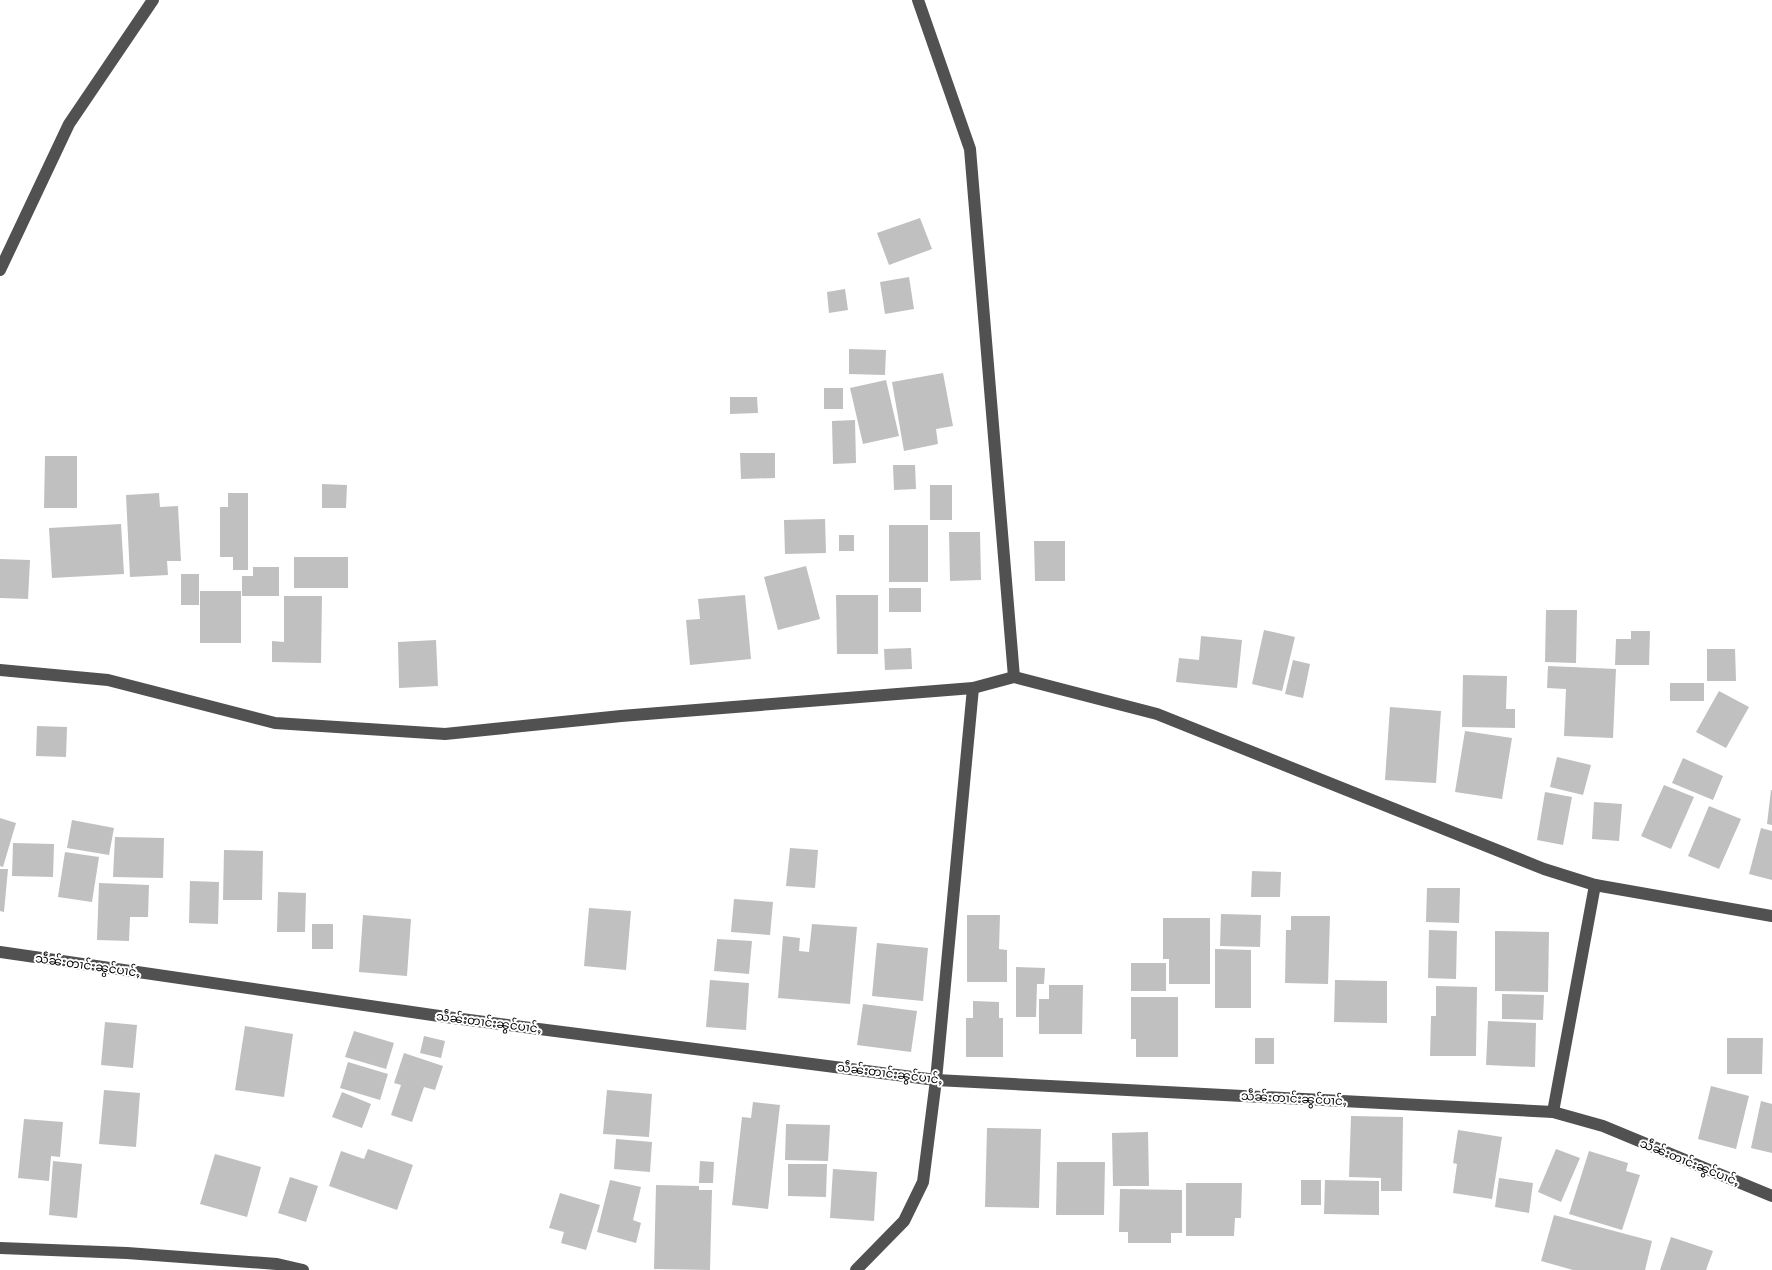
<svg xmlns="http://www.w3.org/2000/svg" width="1772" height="1270" font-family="Manrope,'Noto Sans Myanmar',sans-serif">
  <rect width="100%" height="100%" fill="#fff"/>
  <g fill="#c0c0c0">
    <path d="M920,218l12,31 -43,16 -12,-32z"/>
    <path d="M909,277l5,32 -29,5 -5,-32z"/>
    <path d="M845,289l3,21 -19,3 -2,-21z"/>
    <path d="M849,349l37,1 -1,25 -36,-1z"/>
    <path d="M943,373l10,53 -17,3 2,15 -34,7 -12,-69z"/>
    <path d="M886,380l13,56 -36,8 -13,-56z"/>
    <rect x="824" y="388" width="19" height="21"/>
    <path d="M730,397h27l1,16 -28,1z"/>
    <path d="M855,420l1,43 -23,1 -1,-43z"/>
    <path d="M740,453h35v25l-34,1z"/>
    <path d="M45,456h32v52h-33z"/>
    <path d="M893,465h22l1,24 -22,1z"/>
    <path d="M322,484l25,1 -1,23h-24z"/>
    <rect x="930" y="485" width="22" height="35"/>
    <path d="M159,493l1,14 18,-1 3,55h-14l1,14 -38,2 -4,-82z"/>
    <path d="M228,493h20v77h-15v-13h-13v-50h8z"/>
    <path d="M825,519l1,34 -41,1 -1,-34z"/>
    <path d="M121,524l3,50 -72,4 -3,-50z"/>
    <rect x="889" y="525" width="39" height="57"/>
    <path d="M949,532h31l1,48 -31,1z"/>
    <rect x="839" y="535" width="15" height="16"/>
    <path d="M1034,541h31v40h-30z"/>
    <rect x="294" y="557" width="54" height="31"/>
    <path d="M0,559l30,1 -2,39 -28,-1z"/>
    <path d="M806,566l14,53 -42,11 -14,-53z"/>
    <path d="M253,567h26v29h-37v-20h11z"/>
    <rect x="181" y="574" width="18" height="31"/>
    <rect x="889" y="588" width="32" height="24"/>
    <rect x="200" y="591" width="41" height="52"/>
    <path d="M745,595l6,64 -61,6 -4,-45 14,-1 -2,-20z"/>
    <path d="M836,595h42v59h-41z"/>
    <path d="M284,596h38l-1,67 -49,-1v-21l12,1z"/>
    <path d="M1546,610h31l-1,53 -31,-1z"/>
    <path d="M1264,630l31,7 -13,54 -30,-7z"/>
    <path d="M1631,631h19l-1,34h-34l1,-26h15z"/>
    <path d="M1201,636l41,4 -5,48 -61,-6 3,-24 20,2z"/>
    <path d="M436,640l2,46 -39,2 -1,-46z"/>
    <path d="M911,648l1,21 -27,1 -1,-21z"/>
    <path d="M1707,649h28l1,32h-29z"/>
    <path d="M1293,660l17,4 -7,34 -18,-4z"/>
    <path d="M1548,666l68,3 -3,69 -49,-2 2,-47 -19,-1z"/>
    <path d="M1463,675l44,1 -1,33h9v19l-53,-1z"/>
    <rect x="1670" y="683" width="34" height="18"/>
    <path d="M1719,691l30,16 -23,41 -30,-16z"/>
    <path d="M1390,707l51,4 -5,72 -51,-3z"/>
    <path d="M37,726l30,1 -1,30 -30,-1z"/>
    <path d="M1465,731l47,7 -10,61 -47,-7z"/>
    <path d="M1557,757l34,8 -8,30 -33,-8z"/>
    <path d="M1683,758l40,18 -10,24 -41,-17z"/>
    <path d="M1664,785l30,12 -23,52 -30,-13z"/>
    <path d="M1771,790h1v35l-5,-1z"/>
    <path d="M1545,792l27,5 -9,48 -26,-5z"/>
    <path d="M1594,802l28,2 -3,37 -27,-2z"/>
    <path d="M1709,806l32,13 -22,50 -31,-13z"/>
    <path d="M0,818l16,5 -13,44 -3,-1z"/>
    <path d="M72,820l42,8 -5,27 -42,-7z"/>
    <path d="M1761,828l11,3v49l-23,-6z"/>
    <path d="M115,837l49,1 -1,40 -50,-1z"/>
    <path d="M13,843l41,1 -1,33 -41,-1z"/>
    <path d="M790,848l28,2 -3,38 -29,-2z"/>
    <path d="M224,850l39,1 -1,49h-39z"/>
    <path d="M65,852l34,5 -7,45 -34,-5z"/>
    <path d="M0,869h8l-4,43 -4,-1z"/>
    <path d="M1252,871l29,1 -1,25h-29z"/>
    <path d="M190,881l29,1 -1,42 -29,-1z"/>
    <path d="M99,883l50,2 -1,32h-18l-1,24 -32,-1z"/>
    <path d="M1427,888h33l-1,35 -33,-1z"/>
    <path d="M278,892l28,1 -1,39h-28z"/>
    <path d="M734,899l39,3 -3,33 -39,-3z"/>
    <path d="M589,908l42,3 -5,59 -42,-4z"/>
    <path d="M1221,914l40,1 -1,32 -40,-1z"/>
    <path d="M363,915l48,4 -4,57 -48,-4z"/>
    <path d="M967,915h33l-1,34 8,1v32h-40z"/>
    <path d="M1291,916h39l-2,68 -43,-1 1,-53h5z"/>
    <path d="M1163,918h47v66h-41v-25h-6z"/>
    <rect x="312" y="924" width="21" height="25"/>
    <path d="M812,924l45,3 -7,77 -72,-6 5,-62 17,2 -1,13 10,1z"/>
    <path d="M1429,930l28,1 -1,48 -28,-1z"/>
    <path d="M1495,931l54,1 -1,60 -53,-1z"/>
    <path d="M717,939l35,2 -3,33 -35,-3z"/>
    <path d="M877,943l51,5 -5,53 -51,-5z"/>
    <path d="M1215,949l36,1v58h-36z"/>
    <rect x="1131" y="963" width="35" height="28"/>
    <path d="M1016,967l29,1 -1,16h-7l-1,33h-20z"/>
    <path d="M710,980l39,3 -3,47 -40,-3z"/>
    <path d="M1335,980l52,1v42l-53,-1z"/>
    <path d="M1049,985h34l-1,49h-43v-35h10z"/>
    <path d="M1436,986l41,1 -1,69h-46l1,-40h5z"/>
    <path d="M1502,994l42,1 -1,25 -41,-1z"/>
    <path d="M1131,997h47v60h-42v-18h-5z"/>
    <path d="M973,1001l26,1v16h4v39h-37v-39h7z"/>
    <path d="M863,1004l54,7 -6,41 -54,-7z"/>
    <path d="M1488,1021l48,2 -1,44 -49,-2z"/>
    <path d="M105,1022l32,3 -4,43 -32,-3z"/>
    <path d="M245,1026l48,8 -9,63 -49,-7z"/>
    <path d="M354,1031l40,12 -8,26 -41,-12z"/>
    <path d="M424,1036l21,5 -4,17 -21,-5z"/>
    <rect x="1255" y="1038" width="19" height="26"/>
    <path d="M1727,1038h36l-1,36h-35z"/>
    <path d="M404,1053l39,13 -8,24 -11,-3 -12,35 -21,-7 10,-30 -7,-2z"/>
    <path d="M348,1062l40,12 -8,26 -40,-12z"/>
    <path d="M1711,1086l38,10 -13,53 -38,-10z"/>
    <path d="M104,1090l36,3 -4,54 -37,-3z"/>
    <path d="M607,1090l45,4 -3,43 -46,-3z"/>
    <path d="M342,1092l29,12 -9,24 -30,-11z"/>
    <path d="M1761,1101l11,3v49l-21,-5z"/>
    <path d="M753,1102l27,3 -12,104 -36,-4 10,-88 9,1z"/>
    <path d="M1351,1116l52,1 -1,74h-21v-13l-32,-1z"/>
    <path d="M24,1119l39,3 -3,35 -9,-1 -2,25 -31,-3z"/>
    <path d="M786,1124l44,1 -2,36 -43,-1z"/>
    <path d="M987,1128l54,1 -2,79 -54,-1z"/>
    <path d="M1458,1130l44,7 -10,62 -39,-6 4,-29 -4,-1z"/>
    <path d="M1148,1132l1,54h-36l-1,-53z"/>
    <path d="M616,1139l36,3 -2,30 -36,-3z"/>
    <path d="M368,1149l45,16 -16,45 -68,-24 12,-35 23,8z"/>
    <path d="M1556,1149l24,9 -19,44 -23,-10z"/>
    <path d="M1589,1151l39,12 -2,8 14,4 -18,55 -53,-16z"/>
    <path d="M215,1154l46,13 -14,50 -47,-13z"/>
    <path d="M53,1161l29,3 -5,54 -28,-3z"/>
    <path d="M700,1161l14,1 -1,21h-14z"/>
    <path d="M1057,1162h48l-1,53h-48z"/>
    <path d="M788,1164h39l-1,33 -38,-1z"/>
    <path d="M833,1169l44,3 -3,49 -44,-3z"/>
    <path d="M290,1177l28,9 -12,36 -28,-9z"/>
    <path d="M1499,1178l34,5 -4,30 -34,-6z"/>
    <path d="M610,1180l31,7 -8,33 8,3 -5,20 -39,-11z"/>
    <rect x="1301" y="1180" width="20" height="25"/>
    <path d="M1325,1180l54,1v34l-55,-1z"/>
    <path d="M1186,1183h56l-1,35h-6l-1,18h-48z"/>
    <path d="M656,1185l43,1v4h13l-2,80 -56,-1z"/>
    <path d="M1120,1189l62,1v43h-11v10h-43v-11h-9z"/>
    <path d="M560,1193l40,12 -14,45 -25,-7 3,-11 -15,-4z"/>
    <path d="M1554,1215l98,26 -7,29h-72l-32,-9z"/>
    <path d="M1671,1237l42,14 -7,19h-46z"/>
  </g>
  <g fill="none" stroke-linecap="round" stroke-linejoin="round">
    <g stroke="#515151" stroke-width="12">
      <path d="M918,0l52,149 44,528"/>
      <path d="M0,270l69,-146 84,-124"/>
      <path d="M0,670l108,10 167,43 170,11 176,-18 352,-28 41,-11 143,37 387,155 51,16 177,31"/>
      <path d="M0,952l446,65 490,63 617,32 50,14 169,70"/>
      <path d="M1553,1112l42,-227"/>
      <path d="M0,1248l127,5 150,11 26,6"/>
      <path d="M856,1270l48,-49 19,-39 13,-102 37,-392"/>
    </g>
  </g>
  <g text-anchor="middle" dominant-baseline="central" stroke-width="4" stroke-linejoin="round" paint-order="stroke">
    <g font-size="12" fill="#000" stroke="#fff">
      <text transform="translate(88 965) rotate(8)">သဵၼ်းတၢင်းၼွင်ပၢင်ႇ</text>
      <text transform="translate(489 1022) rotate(7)">သဵၼ်းတၢင်းၼွင်ပၢင်ႇ</text>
      <text transform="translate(890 1073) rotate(7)">သဵၼ်းတၢင်းၼွင်ပၢင်ႇ</text>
      <text transform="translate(1294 1098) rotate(3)">သဵၼ်းတၢင်းၼွင်ပၢင်ႇ</text>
      <text transform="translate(1690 1162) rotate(22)">သဵၼ်းတၢင်းၼွင်ပၢင်ႇ</text>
    </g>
  </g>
</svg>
